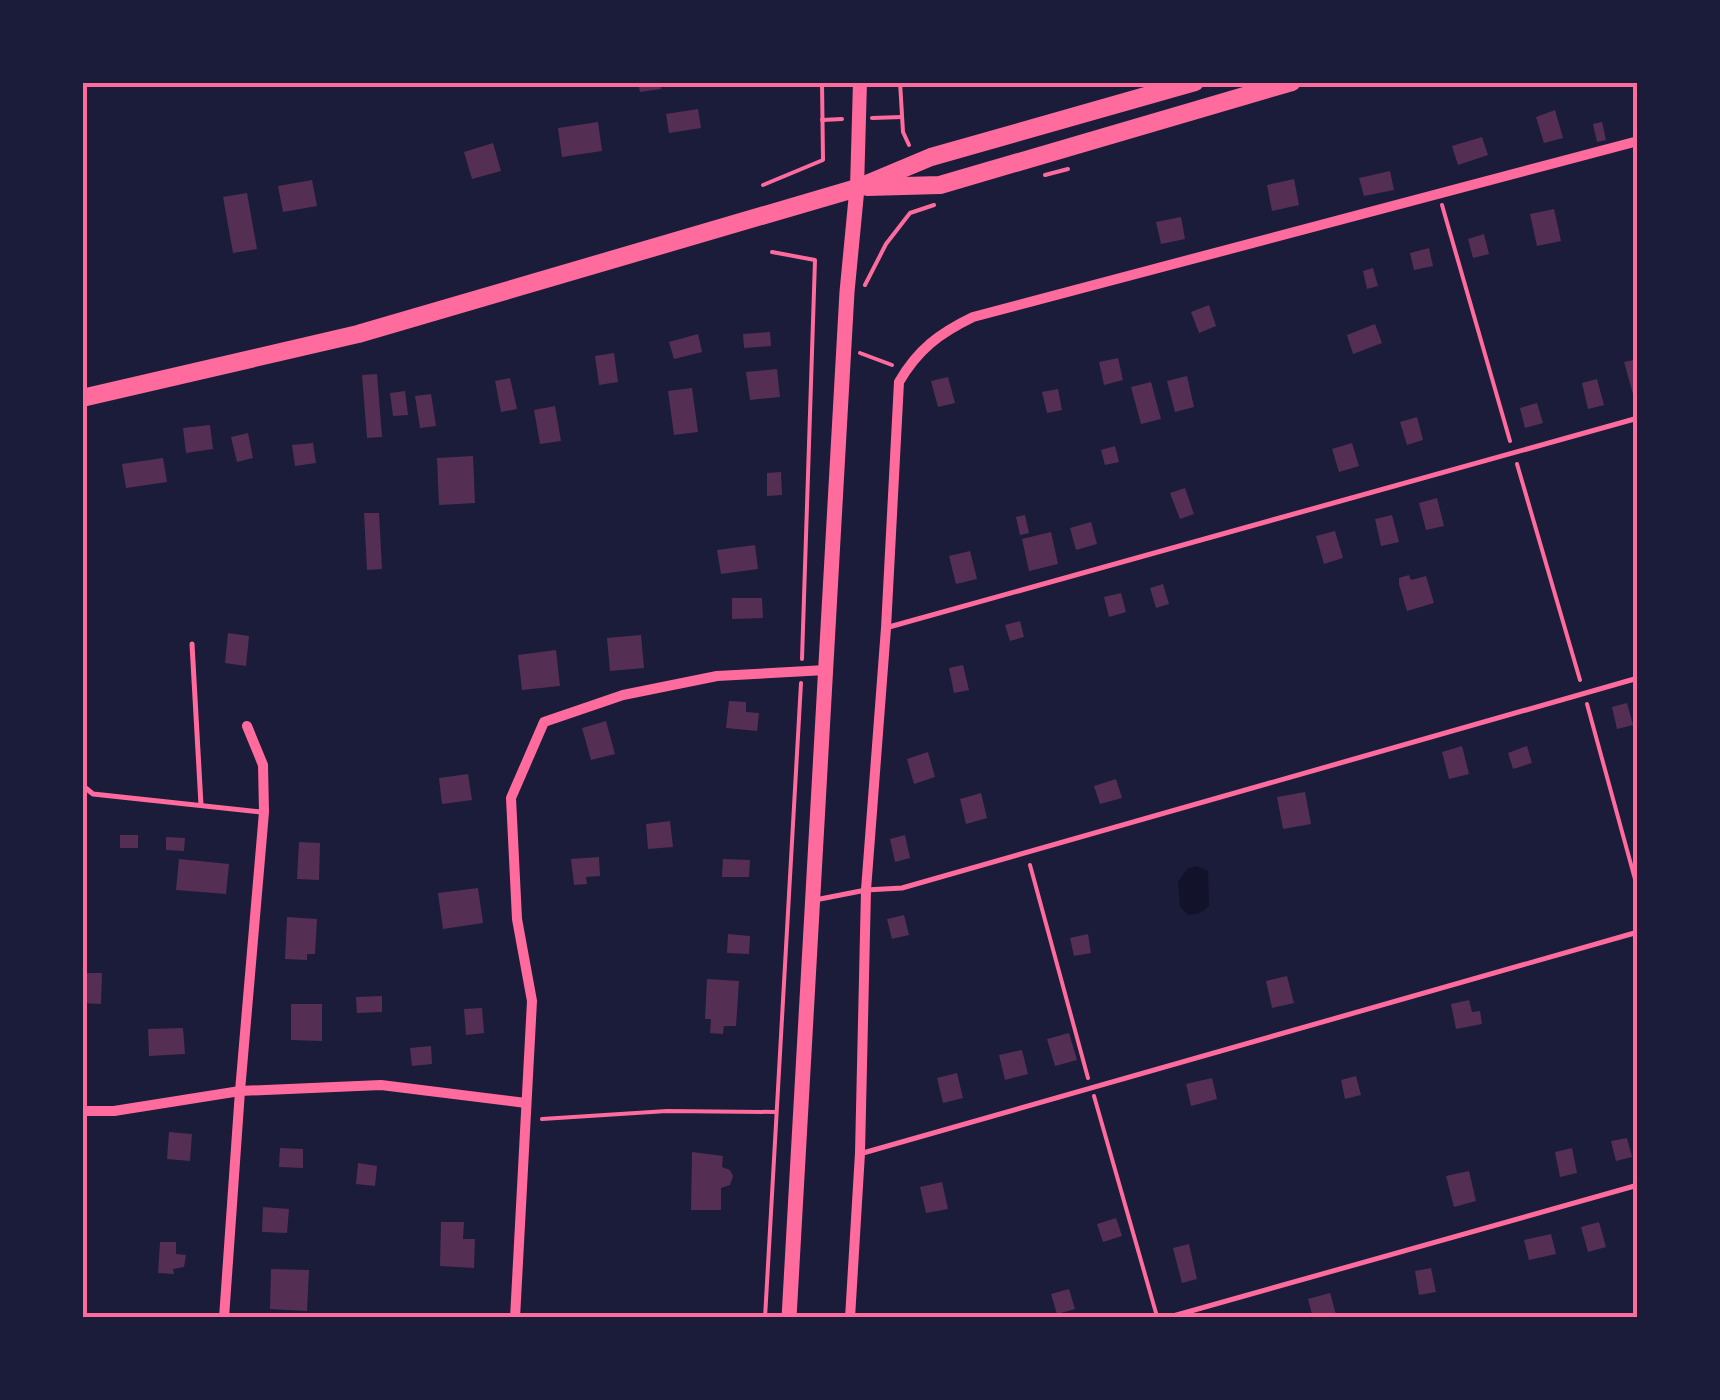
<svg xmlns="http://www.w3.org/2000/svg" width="1720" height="1400" font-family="Overpass,sans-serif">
  <rect width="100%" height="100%" fill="#1b1b3a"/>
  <path fill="#12122b" d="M1197,866l11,5 1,35 -9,7 -12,2 -8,-8 -2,-25 10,-14z"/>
  <g fill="#542f53">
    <path d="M638,82h22l1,7 -21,3z"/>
    <path d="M698,109l3,19 -32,5 -3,-19z"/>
    <path d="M1555,110l8,28 -19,5 -8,-26z"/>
    <path d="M598,122l4,29 -40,6 -4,-29z"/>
    <path d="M1602,122l4,18 -9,2 -4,-18z"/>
    <path d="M1482,137l6,18 -30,10 -6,-19z"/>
    <path d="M493,143l8,28 -29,8 -8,-27z"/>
    <path d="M1390,171l4,19 -30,6 -5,-18z"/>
    <path d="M1294,179l5,26 -27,6 -5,-26z"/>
    <path d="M312,180l5,26 -34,6 -5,-26z"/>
    <path d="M247,193l10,56 -24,4 -10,-56z"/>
    <path d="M1554,209l7,32 -24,5 -7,-32z"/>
    <path d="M1181,217l4,22 -24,5 -5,-22z"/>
    <path d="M1484,234l5,20 -16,4 -5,-19z"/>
    <path d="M1429,248l4,18 -19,4 -4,-17z"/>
    <path d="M1373,268l5,18 -11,3 -4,-18z"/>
    <path d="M1209,305l7,21 -17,7 -8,-21z"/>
    <path d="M1375,324l7,19 -29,11 -6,-19z"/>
    <path d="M770,332l1,14 -27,2 -1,-14z"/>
    <path d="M698,334l4,18 -28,7 -5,-17z"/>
    <path d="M614,353l4,29 -19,3 -4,-29z"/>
    <path d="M1118,358l5,22 -19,5 -5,-23z"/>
    <path d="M1638,359v34l-5,1 -9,-32z"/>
    <path d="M777,369l3,28 -30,3 -4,-28z"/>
    <path d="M377,374l5,63 -15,1 -5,-63z"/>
    <path d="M1187,376l7,31 -19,5 -8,-31z"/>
    <path d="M948,377l7,26 -17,4 -7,-26z"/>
    <path d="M510,378l7,31 -16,3 -6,-31z"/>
    <path d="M1597,379l7,26 -16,4 -6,-26z"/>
    <path d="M1151,382l10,37 -20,5 -10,-37z"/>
    <path d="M692,388l6,44 -24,3 -6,-44z"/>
    <path d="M1058,389l4,21 -15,3 -5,-21z"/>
    <path d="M405,391l3,24 -15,1 -3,-23z"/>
    <path d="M431,394l5,32 -16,2 -5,-32z"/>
    <path d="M1537,403l6,20 -18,5 -5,-20z"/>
    <path d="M555,406l6,35 -21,3 -6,-34z"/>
    <path d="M1417,417l6,23 -16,5 -7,-23z"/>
    <path d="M210,425l3,24 -27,4 -3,-25z"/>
    <path d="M248,433l5,25 -16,4 -6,-25z"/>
    <path d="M313,443l3,20 -21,3 -3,-21z"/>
    <path d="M1352,443l7,23 -20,6 -7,-23z"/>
    <path d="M1115,446l4,16 -14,3 -4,-15z"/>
    <path d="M473,456l2,47 -36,2 -2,-47z"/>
    <path d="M163,458l4,24 -41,6 -4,-24z"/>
    <path d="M781,472l1,23 -15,1v-23z"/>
    <path d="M1185,488l9,26 -14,5 -10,-26z"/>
    <path d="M1437,498l7,28 -18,4 -7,-27z"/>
    <path d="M364,513h15l3,56 -15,1z"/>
    <path d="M1025,515l4,18 -9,2 -4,-18z"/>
    <path d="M1392,515l7,27 -18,4 -6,-27z"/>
    <path d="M1091,522l6,22 -21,6 -6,-22z"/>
    <path d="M1335,531l8,27 -19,6 -8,-28z"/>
    <path d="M1051,532l7,32 -29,7 -7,-32z"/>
    <path d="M755,545l3,24 -37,5 -4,-24z"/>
    <path d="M970,551l7,28 -21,5 -7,-28z"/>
    <path d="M1409,575l2,5 15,-4 8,27 -27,8 -8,-27v-6z"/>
    <path d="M1163,584l6,20 -13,4 -6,-20z"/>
    <path d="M1121,593l5,19 -17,5 -5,-20z"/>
    <path d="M732,598h30l1,20 -31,1z"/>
    <path d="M1020,621l4,16 -14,4 -5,-16z"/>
    <path d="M228,633l21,3 -3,30 -21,-3z"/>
    <path d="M641,635l3,33 -34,3 -3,-33z"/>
    <path d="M556,650l4,36 -38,4 -4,-35z"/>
    <path d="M963,665l6,25 -15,3 -5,-25z"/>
    <path d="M729,701l17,1v10l13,1 -2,18 -31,-3z"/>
    <path d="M1627,703l6,22 -16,4 -5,-22z"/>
    <path d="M606,721l9,33 -24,6 -9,-32z"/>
    <path d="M1462,746l7,28 -20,5 -7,-27z"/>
    <path d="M1527,746l5,17 -19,6 -5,-16z"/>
    <path d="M928,752l7,25 -21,7 -7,-25z"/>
    <path d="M468,774l4,26 -30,4 -3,-26z"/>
    <path d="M1116,779l6,19 -22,6 -6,-18z"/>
    <path d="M1305,792l6,32 -28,5 -6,-32z"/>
    <path d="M981,793l6,25 -21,6 -6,-25z"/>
    <path d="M670,821l3,26 -25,2 -2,-25z"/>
    <rect x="120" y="835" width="18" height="13"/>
    <path d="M905,835l5,23 -15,4 -5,-23z"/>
    <path d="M166,837l19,1 -1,13 -18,-1z"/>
    <path d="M299,842l21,1 -1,37 -22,-1z"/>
    <path d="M599,857l1,19 -14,1 1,7 -13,1 -3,-26z"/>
    <path d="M179,859l50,5 -3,30 -50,-4z"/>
    <path d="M723,859l27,1 -1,17h-27z"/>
    <path d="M478,888l5,35 -40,6 -5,-36z"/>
    <path d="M904,915l5,20 -17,4 -5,-20z"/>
    <path d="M287,917l30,2 -2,35h-8v6l-22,-1z"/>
    <path d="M728,934l22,2 -1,18 -22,-1z"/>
    <path d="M1088,934l3,19 -17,3 -4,-18z"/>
    <path d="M82,973h20l-1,31 -19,-1z"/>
    <path d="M1287,976l7,27 -22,5 -6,-27z"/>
    <path d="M707,979l32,2 -3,45h-12l-1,8 -13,-1 1,-14h-6z"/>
    <path d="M382,996v16l-25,1 -1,-16z"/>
    <path d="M1469,1000l3,12 8,-1 2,13 -26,5 -5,-25z"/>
    <path d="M291,1004h31v37l-31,-1z"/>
    <path d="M482,1008l2,25 -18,2 -2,-26z"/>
    <path d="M183,1028l2,26 -36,2 -1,-27z"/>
    <path d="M1069,1033l8,27 -22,6 -8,-27z"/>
    <path d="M431,1046l1,18 -20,2 -2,-18z"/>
    <path d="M1022,1050l6,24 -23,6 -6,-25z"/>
    <path d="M957,1073l6,25 -20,5 -6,-25z"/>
    <path d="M1356,1076l5,19 -16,4 -4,-19z"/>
    <path d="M1212,1078l5,21 -26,7 -5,-22z"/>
    <path d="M169,1132l23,2 -2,27 -23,-2z"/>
    <path d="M1627,1138l5,19 -16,4 -5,-20z"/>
    <path d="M280,1148l23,1v19l-24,-1z"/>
    <path d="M1572,1148l5,25 -17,4 -5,-25z"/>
    <path d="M692,1152l31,4 -1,11 8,3 3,6 -3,9 -9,3v22h-30z"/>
    <path d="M358,1163l19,3 -2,20 -19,-2z"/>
    <path d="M1469,1171l7,30 -22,6 -8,-31z"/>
    <path d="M942,1182l6,27 -22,4 -6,-26z"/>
    <path d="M263,1207l26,2 -2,24 -25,-1z"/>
    <path d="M1116,1218l6,18 -19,6 -6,-18z"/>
    <path d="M441,1222h23l-1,17h12l-1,29 -34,-2z"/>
    <path d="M1599,1222l7,25 -18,5 -7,-25z"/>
    <path d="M1551,1234l5,20 -27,6 -5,-20z"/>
    <path d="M160,1242h16v12l10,1 -2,12 -11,2 1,5 -16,-1z"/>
    <path d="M1189,1244l8,35 -15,4 -9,-35z"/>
    <path d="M1431,1268l5,24 -17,3 -4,-24z"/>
    <path d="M271,1269l38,1 -2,41 -37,-2z"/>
    <path d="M1069,1289l6,20 -18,5 -6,-20z"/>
    <path d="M1330,1293l7,25h-24l-5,-19z"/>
  </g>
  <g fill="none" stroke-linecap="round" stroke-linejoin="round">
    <g stroke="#ff6b9d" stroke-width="4">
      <path d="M900,82l3,50 6,13"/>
      <path d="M872,118l30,-1"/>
      <path d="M822,120l20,-1"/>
      <path d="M1045,175l23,-6"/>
      <path d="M763,185l60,-25 -1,-78"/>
      <path d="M1442,205l68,236"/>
      <path d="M772,252l43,8 -13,399"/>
      <path d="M865,285l21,-41 24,-31 24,-8"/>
      <path d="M860,353l32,12"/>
      <path d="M1517,464l63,216"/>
      <path d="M1587,704l51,186"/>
      <path d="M1030,865l58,213"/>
      <path d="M1094,1096l62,217"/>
      <path d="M542,1119l125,-8 109,1"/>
      <path d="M765,1318l36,-635"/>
    </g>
    <g stroke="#ff6b9d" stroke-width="5">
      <path d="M889,627l749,-209"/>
      <path d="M192,644l9,161"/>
      <path d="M82,785l11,9 168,18"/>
      <path d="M815,900l51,-10 36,-2 736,-210"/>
      <path d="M863,1153l775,-221"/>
      <path d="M1166,1318l472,-133"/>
    </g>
    <g stroke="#ff6b9d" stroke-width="10">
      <path d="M82,1111h32l126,-20 141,-6 145,18"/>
      <path d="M224,1318l16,-227 24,-279 -1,-47 -16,-39"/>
      <path d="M515,1318l17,-317 -15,-82 -6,-121 33,-76 79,-27 94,-19 109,-6"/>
      <path d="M850,1318l10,-165 6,-263 20,-262 13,-246c19,-33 41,-49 74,-65l665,-176"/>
    </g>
    <path stroke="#ff6b9d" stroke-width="14" d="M857,188l3,-106"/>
    <path stroke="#ff6b9d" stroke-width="15" d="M789,1318l58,-1026 10,-104"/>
    <g stroke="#ff6b9d" stroke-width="18">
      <path d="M867,187l73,-2 352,-103"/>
      <path d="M82,398l276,-64 499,-146 74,-31 264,-75"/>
    </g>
  </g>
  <rect width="1720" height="1400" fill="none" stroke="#1b1b3a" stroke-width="170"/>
  <rect x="85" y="85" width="1550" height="1230" fill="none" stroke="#ff6b9d" stroke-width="4"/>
</svg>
